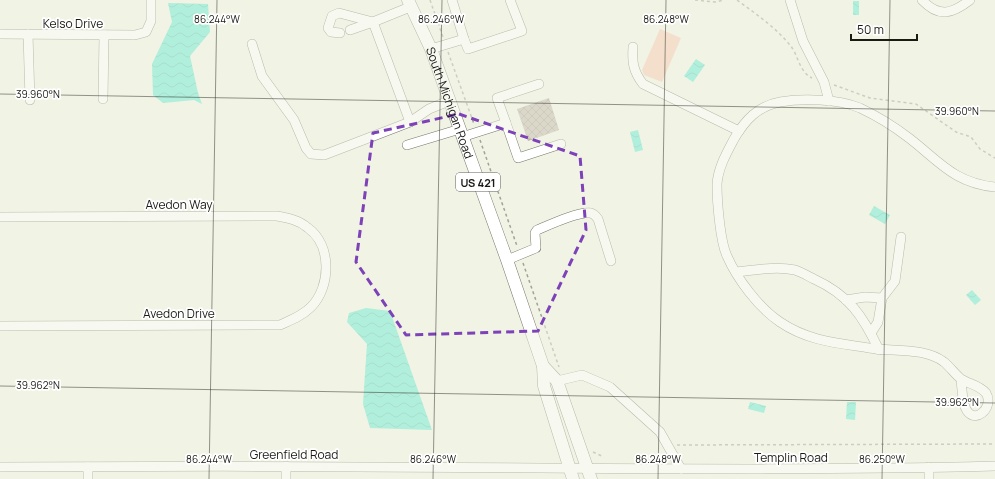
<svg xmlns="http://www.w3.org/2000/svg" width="995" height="479" font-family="Manrope,sans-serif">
  <defs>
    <pattern id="water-waves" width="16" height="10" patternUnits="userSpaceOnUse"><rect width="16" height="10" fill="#63ead1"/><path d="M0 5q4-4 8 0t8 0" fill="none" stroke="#55c8b3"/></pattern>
    <pattern id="building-cross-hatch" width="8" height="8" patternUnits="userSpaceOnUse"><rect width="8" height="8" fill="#c0b8ac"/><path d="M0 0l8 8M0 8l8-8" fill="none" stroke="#a49e93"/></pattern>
  </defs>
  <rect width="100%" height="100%" fill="#f1f3e4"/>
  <path fill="#f9c8b2" d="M660,29l21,9 -19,44 -18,-7 -2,-5z"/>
  <g fill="url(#water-waves)">
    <rect x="853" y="1" width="6" height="14"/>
    <path d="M168,3l40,1 2,28 -20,24 8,37 4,11 -8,-4 -31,3 -10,-8 -1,-31 20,-42z"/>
    <path d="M696,59l9,6 -12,17 -9,-6z"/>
    <path d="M638,130l5,20 -8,2 -5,-20z"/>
    <path d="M874,206l16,9 -5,9 -16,-9z"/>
    <path d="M972,290l9,10 -6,5 -9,-10z"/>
    <path d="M366,308l24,3 42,119 -62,-2 -7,-24 4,-60 -20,-22 2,-9z"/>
    <path d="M750,402l16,4 -2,7 -16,-4z"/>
    <path d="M847,402h9l-1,18 -9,-1z"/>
  </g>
  <path fill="url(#building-cross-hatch)" d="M549,98l10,32 -31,11 -11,-32z"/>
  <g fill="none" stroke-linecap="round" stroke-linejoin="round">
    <g stroke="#76786b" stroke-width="10">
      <g id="minor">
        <path d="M452,0l12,39"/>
        <path d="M790,0l13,41 21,41 5,19"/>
        <path d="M922,0c17,18 30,14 48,0"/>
        <path d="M350,30l23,-8"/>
        <path d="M340,33l-9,-1 -3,-4 4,-12 7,-3 34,9"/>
        <path d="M0,34l135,1 11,-3 5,-11v-21"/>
        <path d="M28,34l2,66"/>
        <path d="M252,44l10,32 32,44 12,28 5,6 13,1 86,-33 19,-13 20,-8"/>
        <path d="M633,47c-1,15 0,24 10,37l96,47"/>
        <path d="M431,49l33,-10 4,10 54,-18 -12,-31"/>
        <path d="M103,99l1,-64"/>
        <path d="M410,122l-37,-100 37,-15"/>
        <path d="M506,123l12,35 43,-14"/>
        <path d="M462,137l44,-14 -9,-25 42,-14"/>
        <path d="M407,145l53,-16"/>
        <path d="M0,217l277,-1c11,2 22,4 31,12 24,17 23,59 3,79 -9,9 -20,13 -31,18l-280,1"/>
        <path d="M507,260l29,-12 -1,-15 2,-3c12,-5 42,-19 54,-17 3,1 5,3 7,6l13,42"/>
        <path d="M736,272c19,-2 40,-6 59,-2 6,2 13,6 19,9 35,16 49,37 65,71"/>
        <path d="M846,300l19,-3 17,1"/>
        <path d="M871,333l7,-11 4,-24 13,-17 6,-44"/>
        <path d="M961,379c1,9 1,20 4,28 8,20 30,1 21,-14 -7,-8 -17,-9 -25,-14 -6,-5 -11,-12 -17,-17 -20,-15 -51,-10 -75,-14 -32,-5 -61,-7 -89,-26 -21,-14 -43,-43 -53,-66 -7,-15 -10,-55 -10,-72 1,-16 10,-32 17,-45 11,-19 24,-33 46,-37 22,-4 59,-3 80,6 15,7 36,20 49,30 30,23 45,45 86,49"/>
        <path d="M557,381l25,-6 28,12 50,45 21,37"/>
        <path d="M286,466v13"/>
        <path d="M0,467c180,-1 360,-1 540,1 152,1 303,2 455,-2"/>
        <path d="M929,467v12"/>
        <path d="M88,479v-12"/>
      </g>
    </g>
    <g stroke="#76786b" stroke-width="13">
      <g id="major">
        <path id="s1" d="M408,0l23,49 76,211 36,106 1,20 29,93"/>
        <path d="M543,366l14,15 34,98"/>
      </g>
    </g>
    <g stroke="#a2a398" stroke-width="1.5" stroke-dasharray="3 3" stroke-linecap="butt">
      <path d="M430,0l13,37"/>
      <path d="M695,0l20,2 9,-2"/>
      <path d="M737,0c19,14 38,27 53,45 8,9 9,27 22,33"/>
      <path d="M448,52l26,72"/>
      <path d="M834,85l36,13 46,6 40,28 15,5 9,12 15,9"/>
      <path d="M480,140l37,106"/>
      <path d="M523,263l36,104"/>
      <path d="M677,445l318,-1"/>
      <path d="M593,452l11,5"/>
    </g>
    <use href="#minor" stroke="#fff" stroke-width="9"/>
    <use href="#major" stroke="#fff" stroke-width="12"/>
  </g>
  <path d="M0 0H995V479H0ZM459,114l121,42 6,74 -48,101 -132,4 -50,-73 17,-129z" fill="#f1f3e4" fill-opacity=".55" fill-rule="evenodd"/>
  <path fill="none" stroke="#7d42b8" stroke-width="3" stroke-dasharray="8 5" stroke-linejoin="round" d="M459,114l121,42 6,74 -48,101 -132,4 -50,-73 17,-129z"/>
  <path fill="none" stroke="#1a1a15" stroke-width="1" stroke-opacity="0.45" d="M0,94l995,17M0,386l995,17M209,479l8,-479M433,479l9,-479M658,479l8,-479M882,479l8,-479"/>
  <g text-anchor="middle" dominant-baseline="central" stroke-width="3.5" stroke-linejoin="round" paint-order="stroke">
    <rect fill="#fff" stroke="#5f5f5b" stroke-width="1" x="456" y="173" width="44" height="18" rx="3"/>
    <g font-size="11" font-weight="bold" fill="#1a1a15">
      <text x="478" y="182">US 421</text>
    </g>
    <g font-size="12" fill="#1a1a15" stroke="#fff">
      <text x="73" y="23">Kelso Drive</text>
      <text stroke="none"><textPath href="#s1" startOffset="111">South Michigan Road</textPath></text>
      <text x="179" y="204">Avedon Way</text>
      <text x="179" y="313">Avedon Drive</text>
      <text x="294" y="454">Greenfield Road</text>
      <text x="791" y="457">Templin Road</text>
    </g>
  </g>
  <g font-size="10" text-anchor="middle" fill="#1a1a15" stroke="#fff" stroke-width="3.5" stroke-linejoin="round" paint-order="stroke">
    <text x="217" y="23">86.244°W</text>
    <text x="441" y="23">86.246°W</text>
    <text x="666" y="23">86.248°W</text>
    <text x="38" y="98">39.960°N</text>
    <text x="957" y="115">39.960°N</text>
    <text x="38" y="389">39.962°N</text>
    <text x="957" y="406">39.962°N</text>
    <text x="209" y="463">86.244°W</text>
    <text x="433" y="463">86.246°W</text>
    <text x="658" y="463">86.248°W</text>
    <text x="882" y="463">86.250°W</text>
  </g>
  <path d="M851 34v6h66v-6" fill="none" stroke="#1a1a15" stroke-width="2"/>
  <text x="857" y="34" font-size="12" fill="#1a1a15" stroke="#ffffff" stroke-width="3" paint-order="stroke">50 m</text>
</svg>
